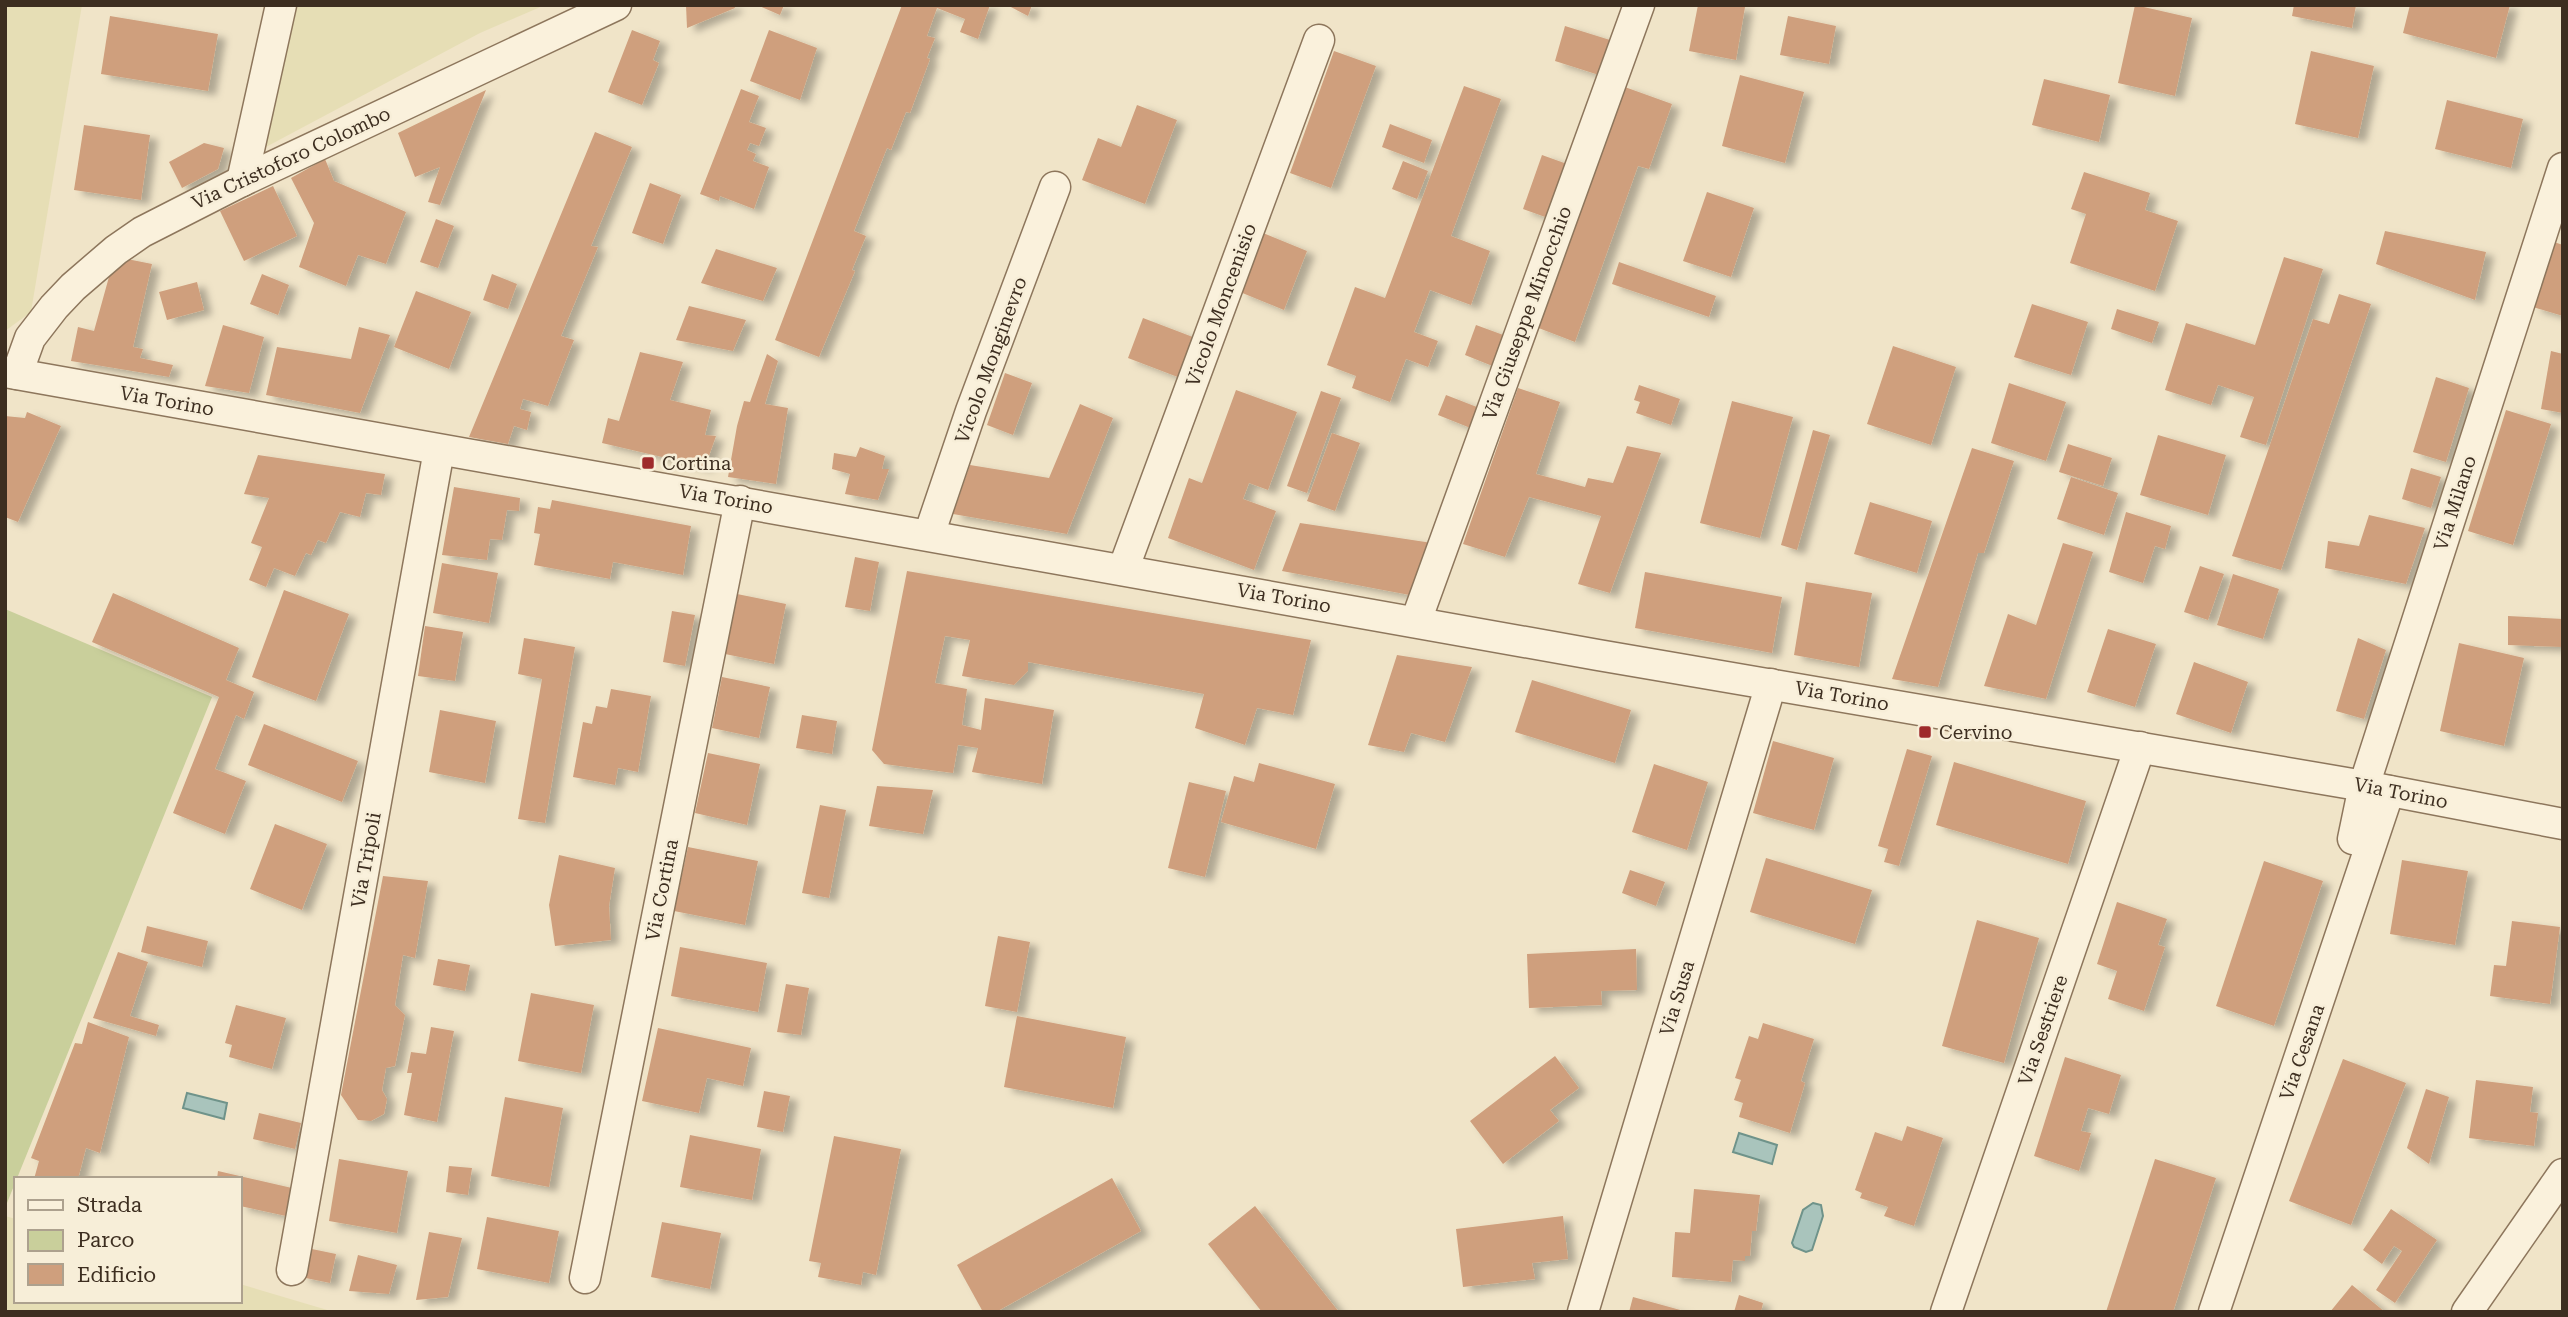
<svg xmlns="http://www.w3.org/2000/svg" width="2568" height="1317" font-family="'Roboto Serif',serif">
  <defs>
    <filter id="shadow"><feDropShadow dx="8" dy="4.5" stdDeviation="3.5" flood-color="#0004"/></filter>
  </defs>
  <rect width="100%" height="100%" fill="#f0e4c8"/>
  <g fill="#e6deb5">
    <path d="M5,5h77l-51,307 -26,19z"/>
    <path d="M295,5h250l-65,28 -216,115z"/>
    <path d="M5,1216l11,3v82h224v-17l94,28h-329z"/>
  </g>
  <path fill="#c9cf9b" d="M5,609l207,88 -205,506h-2z"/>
  <g fill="#a9c4bc" stroke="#6f938a" stroke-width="2">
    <path d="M187,1093l40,10 -3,16 -41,-11z"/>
    <path d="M1739,1133l38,12 -5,19 -39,-12z"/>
    <path d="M1813,1203l8,2 2,11 -11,34 -6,2 -12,-5 -2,-4 11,-33z"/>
  </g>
  <g fill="#cf9f7d" filter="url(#shadow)">
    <path d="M686,5h48l1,3 -48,20z"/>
    <path d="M757,5h27l-4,10z"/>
    <path d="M902,5h88l-12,34 -18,-7 5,-13 -28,-11 -10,28 8,2 -8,20 3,1 -20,54 -4,-1 -15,38 -4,-2 -33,83 12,5 -14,34 3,1 -36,86 -44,-17z"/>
    <path d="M1007,5h25l-4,11z"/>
    <path d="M1698,5l47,2 -9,53 -47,-9z"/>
    <path d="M2135,5l57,13 -17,78 -57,-13z"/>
    <path d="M2294,5h62l-4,23 -60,-12z"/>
    <path d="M2410,5h100l-14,53 -93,-25z"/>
    <path d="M110,16l108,18 -10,57 -107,-17z"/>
    <path d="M1788,16l48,10 -7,38 -49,-9z"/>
    <path d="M1565,26l45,14 -11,35 -44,-14z"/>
    <path d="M632,30l28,11 -7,19 6,3 -17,42 -34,-13z"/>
    <path d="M769,30l48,18 -17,52 -50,-19z"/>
    <path d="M1334,51l42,15 -45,122 -41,-15z"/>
    <path d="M2311,51l63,15 -16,72 -63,-14z"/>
    <path d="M1740,75l64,17 -19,71 -63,-17z"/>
    <path d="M2044,79l66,16 -11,47 -67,-17z"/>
    <path d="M1464,86l37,13 -50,137 39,15 -19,54 -41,-15 -16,42 24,9 -10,26 -22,-8 -16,43 -38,-14 4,-12 -29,-11 28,-78 30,11z"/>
    <path d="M1622,86l50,18 -23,65 -11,-3 -63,176 -39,-15z"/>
    <path d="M741,89l18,7 -10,26 17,6 -7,18 -9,-3 -3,7 9,4 -3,7 16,6 -15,42 -34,-13 -1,5 -19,-7z"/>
    <path d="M486,90l-46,115 -12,-3 12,-35 -25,10 -17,-44z"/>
    <path d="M2447,100l76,19 -12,49 -76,-19z"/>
    <path d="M1137,105l40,15 -32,84 -63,-24 16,-42 23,9z"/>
    <path d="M1390,124l42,16 -8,23 -42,-16z"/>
    <path d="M84,125l66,10 -9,65 -67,-10z"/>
    <path d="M595,132l37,15 -41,99 7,1 -37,89 13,4 -26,66 -25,-7 -3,10 11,3 -4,18 -13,-4 -6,18 -39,-7z"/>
    <path d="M204,143l20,5 -6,21 -36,19 -13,-26z"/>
    <path d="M1542,155l25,9 -19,54 -25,-9z"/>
    <path d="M325,159l9,22 72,31 -20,52 -28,-9 -12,31 -47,-19 15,-44 -23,-45z"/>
    <path d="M1403,161l25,10 -11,28 -25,-10z"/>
    <path d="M2084,172l66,21 -5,17 33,11 -23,70 -85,-28 16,-49 -15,-5z"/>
    <path d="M650,183l31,12 -18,49 -31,-11z"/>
    <path d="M273,186l24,50 -53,25 -24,-50z"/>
    <path d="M1707,192l47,16 -23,69 -48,-16z"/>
    <path d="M436,219l18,7 -16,42 -18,-6z"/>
    <path d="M2385,231l101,21 -11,48 -99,-36z"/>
    <path d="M1263,233l44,18 -23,59 -44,-18z"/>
    <path d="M2554,242l9,3v71l-30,-9z"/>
    <path d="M716,249l61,19 -14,33 -62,-18z"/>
    <path d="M2284,257l39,12 -57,176 -26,-8 14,-40 -36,-12 -7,20 -46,-15 21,-67 69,22z"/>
    <path d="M122,258l30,6 -19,83 10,2 -3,9 33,7 -4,12 -98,-16 7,-34 16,4 18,-65z"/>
    <path d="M1619,262l97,34 -7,21 -97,-33z"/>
    <path d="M262,274l27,11 -11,30 -28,-11z"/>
    <path d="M492,274l25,10 -9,25 -25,-9z"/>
    <path d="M197,282l7,28 -37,10 -8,-28z"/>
    <path d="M416,291l55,21 -22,57 -55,-22z"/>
    <path d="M2339,294l32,10 -90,266 -49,-14 81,-237 16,5z"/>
    <path d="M2032,304l56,18 -17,53 -57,-18z"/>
    <path d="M689,306l57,14 -13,31 -57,-11z"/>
    <path d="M2117,309l42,13 -7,21 -41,-14z"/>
    <path d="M1143,318l55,21 -15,40 -55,-21z"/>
    <path d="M223,325l41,12 -15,56 -44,-7z"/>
    <path d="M1476,325l30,11 -11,31 -30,-12z"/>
    <path d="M359,327l31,8 -30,78 -94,-18 11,-48 74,12z"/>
    <path d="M1893,346l63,21 -25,78 -64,-21z"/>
    <path d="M2551,351l12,3v59l-22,-4z"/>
    <path d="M640,352l43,10 -13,38 41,10 -6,25 11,1 -11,31 -103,-24 6,-25 11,3z"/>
    <path d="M767,354l11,7 -13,43 23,4 -12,76 -48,-7 9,-51 7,-25 6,1z"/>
    <path d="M1005,373l27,10 -19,52 -26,-10z"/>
    <path d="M2436,377l33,11 -23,74 -33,-10z"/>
    <path d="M2009,383l57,19 -20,59 -55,-18z"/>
    <path d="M1639,385l41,14 -9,26 -35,-12 4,-11 -6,-2z"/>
    <path d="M1518,388l42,14 -24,72 49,13 3,-9 25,5 14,-37 34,7 -51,140 -32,-9 23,-68 -72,-19 -24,60 -42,-13z"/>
    <path d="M1236,390l61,22 -29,78 -19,-7 -6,16 33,12 -22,59 -86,-32 21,-60 13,5z"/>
    <path d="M1321,391l20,7 -34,95 -20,-7z"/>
    <path d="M1446,395l36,14 -9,20 -35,-14z"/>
    <path d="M1732,401l61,16 -33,121 -60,-15z"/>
    <path d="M1080,404l33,14 -46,116 -114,-20 17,-49 79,13z"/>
    <path d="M2506,410l45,14 -38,121 -45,-14z"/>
    <path d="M27,412l34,14 -43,96 -13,-5v-101l20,2z"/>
    <path d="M1813,430l17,5 -33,115 -16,-5z"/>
    <path d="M1332,433l28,10 -25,68 -28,-10z"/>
    <path d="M2158,435l68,20 -18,60 -68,-20z"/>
    <path d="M2068,444l44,14 -9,28 -44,-14z"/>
    <path d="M860,447l25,9 -3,13h7l-11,31 -33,-6 5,-20 -18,-5 2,-16 22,4z"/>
    <path d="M1972,448l42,13 -30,92h-6l-40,134 -46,-8z"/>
    <path d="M258,455l127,19 -4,21 -15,-2 -6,24 -20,-5 -14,31 -8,-3 -7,15 -5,-2 -11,23 -21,-8 -8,19 -17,-7 13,-33 -11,-4 18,-45 -25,-4z"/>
    <path d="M2411,468l30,9 -10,31 -29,-9z"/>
    <path d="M2071,477l47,16 -14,42 -47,-16z"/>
    <path d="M454,487l66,11 -1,13 -12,-1 -5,30 -12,-1 -3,21 -45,-5z"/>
    <path d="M552,500l139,26 -8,49 -70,-13 -3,17 -76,-14 6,-31 -6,-1 4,-26 12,2z"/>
    <path d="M1870,502l62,19 -15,52 -63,-19z"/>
    <path d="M2126,512l45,14 -6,23 -10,-3 -12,37 -34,-11z"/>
    <path d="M2369,515l56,13 -19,56 -81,-16 3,-27 31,5z"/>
    <path d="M1300,523l132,20 -17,53 -133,-25z"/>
    <path d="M2063,543l30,9 -47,147 -62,-13 24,-72 28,11z"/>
    <path d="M855,557l24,5 -9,49 -25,-4z"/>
    <path d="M442,563l56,10 -9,50 -56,-10z"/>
    <path d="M2200,566l24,8 -16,46 -24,-8z"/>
    <path d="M907,571l404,69 -18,75 -36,-7 -12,37 -50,-17 9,-34 -176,-32v9l-14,14 -52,-9 8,-36 -25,-4 -10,47 32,6 -5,36 19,5 4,-32 69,12 -12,74 -70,-12 6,-24 -20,-3 -5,28 -69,-9 -12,-14z"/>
    <path d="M1645,572l137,25 -10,56 -137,-25z"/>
    <path d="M2233,574l46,15 -16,50 -46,-14z"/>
    <path d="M1806,582l66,11 -13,74 -65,-12z"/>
    <path d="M284,590l65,24 -33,87 -64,-24z"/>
    <path d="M113,593l126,55 -13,32 28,12 -10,27 -8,-4 -21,54 31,12 -21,53 -52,-21 46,-116 -127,-55z"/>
    <path d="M737,594l49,10 -12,60 -49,-10z"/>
    <path d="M672,611l23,4 -10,51 -22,-4z"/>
    <path d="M2508,616l55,3v28l-55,-2z"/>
    <path d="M425,626l38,6 -8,49 -37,-5z"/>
    <path d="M2108,629l48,15 -21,63 -48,-15z"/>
    <path d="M524,638l51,9 -30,176 -27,-4 24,-140 -24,-5z"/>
    <path d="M2358,638l28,12 -22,69 -28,-8z"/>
    <path d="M2459,643l65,15 -20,88 -64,-15z"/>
    <path d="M1397,655l75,12 -27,75 -34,-9 -7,19 -36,-7z"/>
    <path d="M2194,662l54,20 -17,51 -55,-19z"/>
    <path d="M722,677l48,10 -11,51 -47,-10z"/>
    <path d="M1532,680l99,30 -16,53 -100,-31z"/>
    <path d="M611,689l40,7 -13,76 -20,-4 -3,17 -42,-8 10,-55 9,2 4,-18 11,2z"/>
    <path d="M440,710l56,11 -11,62 -56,-11z"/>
    <path d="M802,715l35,6 -5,33 -36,-6z"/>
    <path d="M264,724l94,37 -16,41 -94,-37z"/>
    <path d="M1773,741l61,17 -20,72 -61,-17z"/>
    <path d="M1907,749l25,7 -33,110 -15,-4 4,-13 -10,-3z"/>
    <path d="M708,753l52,11 -13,61 -52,-12z"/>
    <path d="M1954,762l132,39 -18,63 -132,-39z"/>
    <path d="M1259,763l76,21 -19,65 -95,-27 13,-46 20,6z"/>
    <path d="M1654,764l54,18 -21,68 -55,-18z"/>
    <path d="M1189,782l37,9 -21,86 -37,-9z"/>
    <path d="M877,786l56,4 -10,44 -54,-8z"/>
    <path d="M820,805l26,5 -17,88 -27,-5z"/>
    <path d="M275,824l52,20 -25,66 -52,-21z"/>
    <path d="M688,847l70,14 -13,64 -71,-14z"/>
    <path d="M559,855l56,13 -6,38 2,34 -56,6 -6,-41z"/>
    <path d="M1766,858l106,32 -17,54 -105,-32z"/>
    <path d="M2402,860l66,11 -13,74 -65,-11z"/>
    <path d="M2264,861l59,20 -49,145 -58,-20z"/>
    <path d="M1630,870l35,12 -9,24 -34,-13z"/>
    <path d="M383,876l45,5 -13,77 -12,-3 -8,50 10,10 -10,51 -9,2 -4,22 5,9 -3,15 -13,7 -13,-1 -17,-25z"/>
    <path d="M2117,902l50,17 -9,26 7,2 -21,64 -36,-12 9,-28 -20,-7z"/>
    <path d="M1977,920l62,18 -35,125 -62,-17z"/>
    <path d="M2512,921l48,6 -10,77 -60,-8 4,-31 12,1z"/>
    <path d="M147,926l61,15 -6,26 -61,-15z"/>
    <path d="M998,936l32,6 -13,70 -32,-6z"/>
    <path d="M680,947l87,16 -9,49 -87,-16z"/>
    <path d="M1636,949l1,41 -36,1 1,14 -73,3 -2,-54z"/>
    <path d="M118,952l30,10 -18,54 29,9 -3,11 -63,-18z"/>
    <path d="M438,959l32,6 -5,26 -32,-6z"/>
    <path d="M786,984l23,4 -8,47 -24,-3z"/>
    <path d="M531,993l63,12 -13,68 -63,-12z"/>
    <path d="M236,1005l50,13 -14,51 -43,-12 3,-12 -7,-2z"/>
    <path d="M1017,1016l109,21 -13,71 -109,-21z"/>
    <path d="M88,1022l41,15 -29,116 -14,-5 -8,31h-44l5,-18 -8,-3 44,-115 7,1z"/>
    <path d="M1763,1023l51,16 -13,42 4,2 -15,50 -51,-16 4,-14 -9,-3 7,-20 -6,-2 14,-42 9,3z"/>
    <path d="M431,1027l23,4 -17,91 -33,-7 8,-42h-5l4,-21 15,2z"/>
    <path d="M658,1028l93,20 -8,38 -36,-8 -8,35 -57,-12z"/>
    <path d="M1555,1056l24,32 -29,22 9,11 -56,43 -33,-43z"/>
    <path d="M2065,1057l56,18 -12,39 -21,-6 -7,23 10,2 -12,38 -45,-15z"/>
    <path d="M2343,1059l63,24 -55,142 -62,-24z"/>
    <path d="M2476,1080l57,7 -3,25 8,1 -4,33 -65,-8z"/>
    <path d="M2426,1089l23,8 -20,67 -22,-16z"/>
    <path d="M764,1091l26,5 -7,36 -26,-5z"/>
    <path d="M505,1097l58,11 -14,79 -58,-11z"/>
    <path d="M259,1113l42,10 -6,26 -42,-10z"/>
    <path d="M1907,1126l36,12 -29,88 -30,-10 4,-9 -28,-9 2,-5 -7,-3 20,-58 27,9z"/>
    <path d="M690,1135l71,14 -9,51 -72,-13z"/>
    <path d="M834,1136l67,13 -25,126 -13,-3 -2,13 -43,-8 3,-14 -12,-2z"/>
    <path d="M339,1159l69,12 -11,62 -68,-12z"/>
    <path d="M2155,1159l61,19 -43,134h-67z"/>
    <path d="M449,1166l23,2 -4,27 -22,-3z"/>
    <path d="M218,1171l74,17 -6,28 -46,-10v-27h-23z"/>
    <path d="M1112,1178l29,53 -145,81h-13l-26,-47z"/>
    <path d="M1694,1189l66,6 -4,36h-4l-2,25h-5v5l-12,-1 -2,22 -59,-5 3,-45 15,1z"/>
    <path d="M1255,1206l84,106h-77l-54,-68z"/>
    <path d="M2391,1209l46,31 -42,63 -19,-13 26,-39 -8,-5 -12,18 -19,-14z"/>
    <path d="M1563,1216l5,43 -36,4 3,16 -72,8 -7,-58z"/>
    <path d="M487,1217l72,14 -10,52 -72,-14z"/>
    <path d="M662,1222l59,11 -11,56 -59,-12z"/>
    <path d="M429,1232l33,6 -14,59 -32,3z"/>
    <path d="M307,1248l29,6 -6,29 -29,-6z"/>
    <path d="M358,1255l39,10 -8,29 -40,-3z"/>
    <path d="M2352,1285l33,27h-55z"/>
    <path d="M1739,1295l24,8 -2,9h-27z"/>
    <path d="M1633,1297l51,14 -1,1h-54z"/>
  </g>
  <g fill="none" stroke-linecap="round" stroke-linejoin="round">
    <g stroke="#8d765c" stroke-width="33">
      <g id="minor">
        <path d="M242,181l39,-176"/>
        <path d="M5,372l1593,283 766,131 199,38"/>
        <path d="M17,374l13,-36 24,-31 19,-20 43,-37 26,-18 100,-51 374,-176"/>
        <path d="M929,535l42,-124 84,-224"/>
        <path d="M1123,570l196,-530"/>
        <path d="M1416,621l223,-616"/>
        <path d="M2353,839l11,-53 199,-618"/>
        <path d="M292,1270l147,-820"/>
        <path d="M585,1278l155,-777"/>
        <path d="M1583,1312l188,-628"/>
        <path d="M1946,1312l194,-565"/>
        <path d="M2214,1312l175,-521"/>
        <path d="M2467,1312l96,-138"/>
      </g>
    </g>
    <use href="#minor" stroke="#faf1dc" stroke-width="30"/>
  </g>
  <g fill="#9e2a2b" stroke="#f7eed8" stroke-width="2.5">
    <rect x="641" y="456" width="14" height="14" rx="3.5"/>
    <rect x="1918" y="725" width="14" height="14" rx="3.5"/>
  </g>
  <g text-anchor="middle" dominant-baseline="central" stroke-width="5" stroke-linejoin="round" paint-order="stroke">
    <g font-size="19" fill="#3d2e20" stroke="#f7eed8">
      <text transform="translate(291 158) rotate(-25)">Via Cristoforo Colombo</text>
      <text transform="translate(1221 305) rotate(-70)">Vicolo Moncenisio</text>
      <text transform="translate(1527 313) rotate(-70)">Via Giuseppe Minocchio</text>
      <text transform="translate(991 360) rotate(-70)">Vicolo Monginevro</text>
      <text transform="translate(167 401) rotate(10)">Via Torino</text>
      <text transform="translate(726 499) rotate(10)">Via Torino</text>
      <text transform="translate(2455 503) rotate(-72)">Via Milano</text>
      <text transform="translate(1284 598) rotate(10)">Via Torino</text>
      <text transform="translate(1842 696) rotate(10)">Via Torino</text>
      <text transform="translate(2401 793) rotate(11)">Via Torino</text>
      <text transform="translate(366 860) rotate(-80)">Via Tripoli</text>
      <text transform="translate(662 890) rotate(-79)">Via Cortina</text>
      <text transform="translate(1677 998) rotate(-73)">Via Susa</text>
      <text transform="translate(2043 1030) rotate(-71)">Via Sestriere</text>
      <text transform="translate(2302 1052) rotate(-71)">Via Cesana</text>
    </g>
    <g font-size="19" fill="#3d2e20" stroke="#f7eed8" text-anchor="start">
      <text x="662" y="463">Cortina</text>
      <text x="1939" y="732">Cervino</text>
    </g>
  </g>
  <rect width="2568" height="1317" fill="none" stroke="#3d2e20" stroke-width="14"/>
  <rect x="14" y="1177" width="228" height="126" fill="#f7eed8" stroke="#ada18e" stroke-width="2"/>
  <rect x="28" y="1200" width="35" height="10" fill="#faf1dc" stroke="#ada18e" stroke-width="2"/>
  <text x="77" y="1212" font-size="21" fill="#3d2e20">Strada</text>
  <rect x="28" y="1230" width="35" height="21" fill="#c9cf9b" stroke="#ada18e" stroke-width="2"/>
  <text x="77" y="1247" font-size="21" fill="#3d2e20">Parco</text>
  <rect x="28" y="1264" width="35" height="21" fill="#cf9f7d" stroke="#ada18e" stroke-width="2"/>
  <text x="77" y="1282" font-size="21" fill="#3d2e20">Edificio</text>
</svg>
